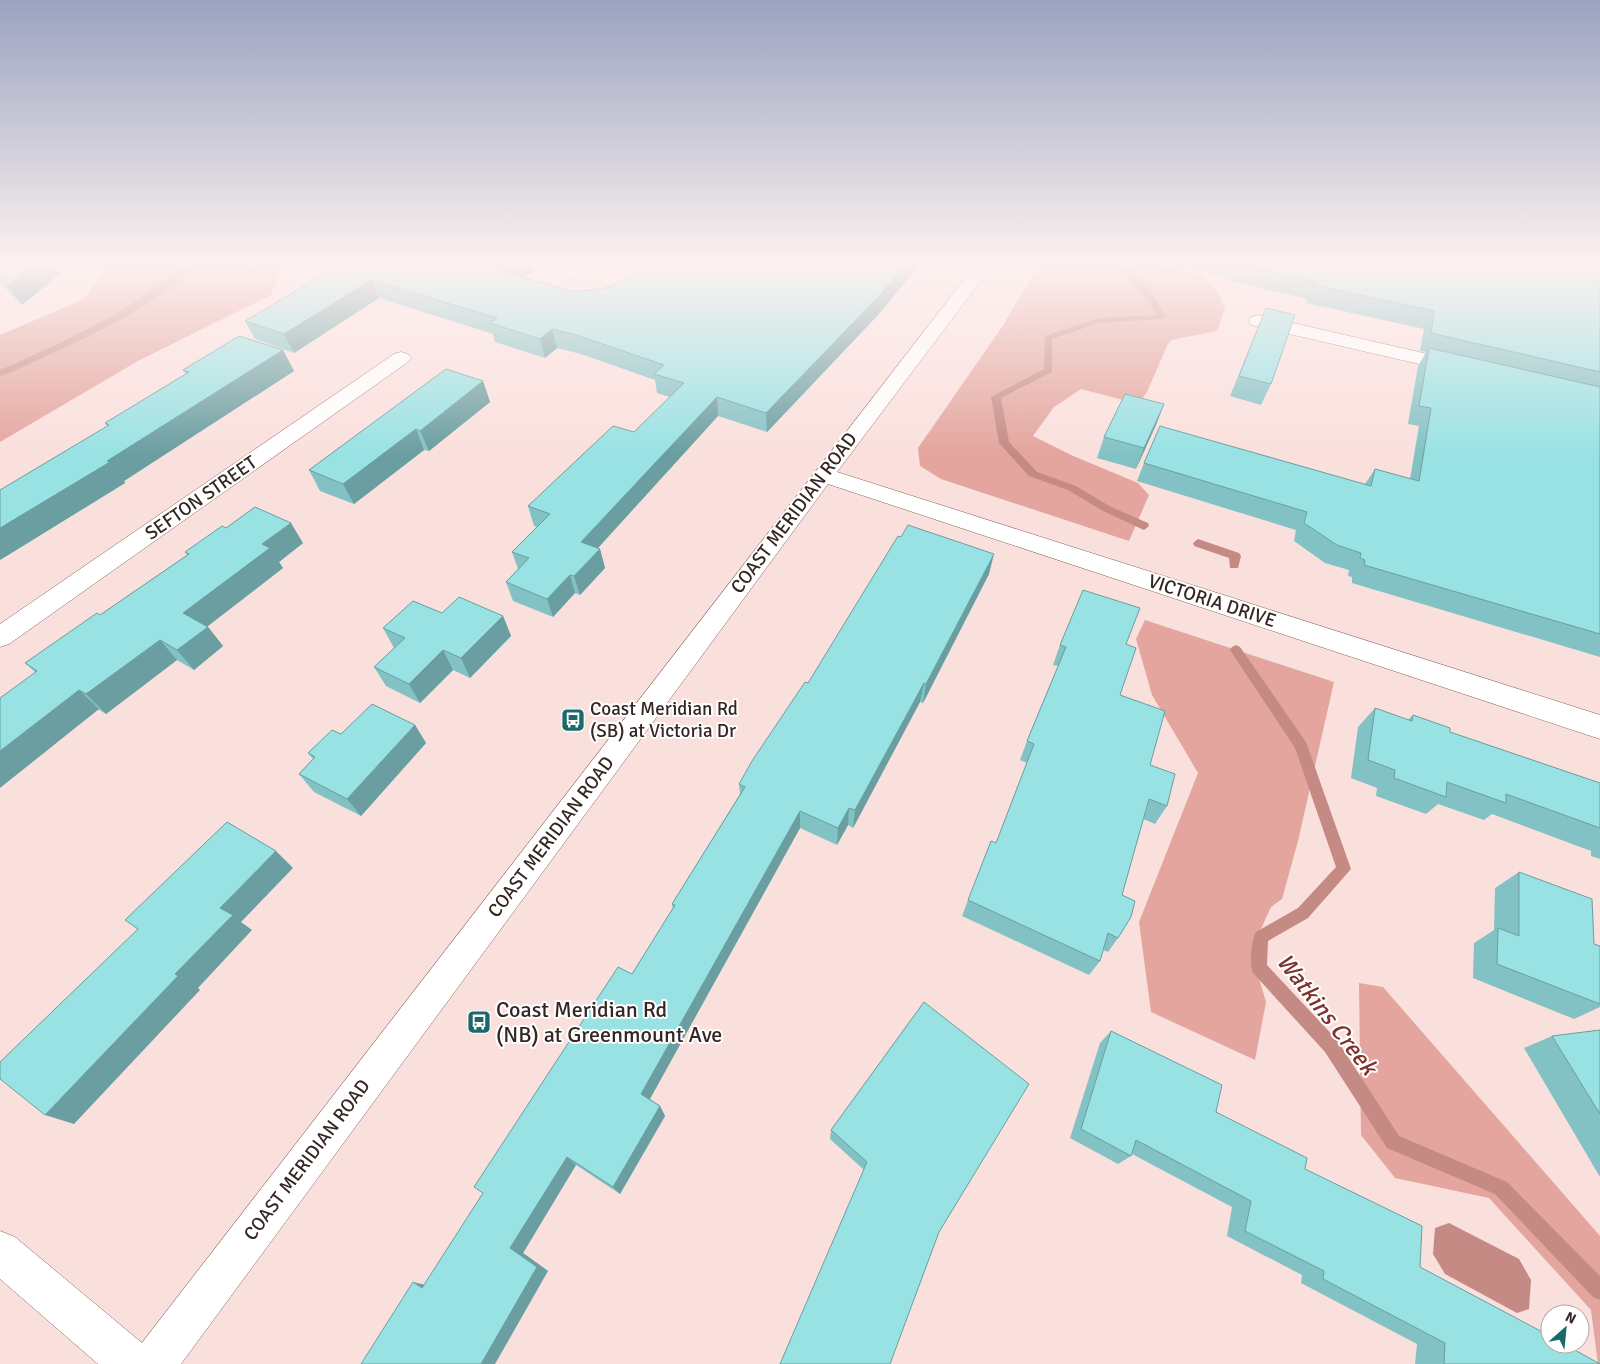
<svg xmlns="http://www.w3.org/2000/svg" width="1600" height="1364" font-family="Signika,sans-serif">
  <rect width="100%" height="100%" fill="#fae0dd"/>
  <g fill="#e3a59e">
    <path d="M111,263h173l-13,32 -133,66 -138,81v-107l84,-36z"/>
    <path d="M1040,263h119l45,14 13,14 8,17 -8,23 -46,9 -4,6 -20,46 -9,12 -57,-15 -27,18 -21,29 38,19 67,28 11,12 -20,46 -188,-62 -21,-13 -2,-18 84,-121z"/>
    <path d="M1145,620l189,62 -36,159 -16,58 -11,8 -20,44 15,51 -11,58 -104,-48 -12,-90 59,-149 -46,-78 -16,-56z"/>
    <path d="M1359,983l24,4 217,249v128h-2l-7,-54 -102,-112 -94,-20 -34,-43z"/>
  </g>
  <path fill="#c58a83" d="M1449,1223l70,36 12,21 -2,29 -12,4 -72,-39 -12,-20 2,-26z"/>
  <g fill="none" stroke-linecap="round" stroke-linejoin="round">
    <g fill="#c58a83" fill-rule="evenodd">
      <path d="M190,263h9c-37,39 -104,71 -153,93 -15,7 -30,15 -46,20v-6c68,-29 132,-61 190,-107z"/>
      <path d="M1123,263h9l-4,4 29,33 8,17 -1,2 -65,4 -47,16v33l-51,26 8,44 28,30 39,14 35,21 37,16 1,3 -5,4 -41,-19 -35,-21 -39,-14 -30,-33 -8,-46 53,-28 1,-33 53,-18 58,-3 -6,-12 -31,-36z"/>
      <path d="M1198,539l41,14 2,3 -3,12h-8l-1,-10 -35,-12 -1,-3z"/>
      <path d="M1236,645l4,2 66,95 45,127 -43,49 -40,23 -1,24 70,75 62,96 108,46 93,94v24l-7,-3 -98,-103 -108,-46 -62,-96 -72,-79c-4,-10 -2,-31 3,-41l42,-24 38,-41 -41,-119 -63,-95 -2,-3 2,-3z"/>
    </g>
    <g stroke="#85615d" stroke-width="1">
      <g id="minor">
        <path d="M529,263h28l23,7 9,-7h19l-19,17 -6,1 -52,-14z"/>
        <path d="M1258,315l200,46 7,2 3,4 -3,4 -7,2 -207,-48 -2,-4 2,-4z"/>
        <path d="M401,352l7,2 3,4 -3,4 -399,282 -9,3v-23l394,-270z"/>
      </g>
    </g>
    <g stroke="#85615d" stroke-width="1">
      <path id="tertiary" d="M0,1231l15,6 133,111 6,16h-56l-98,-85z"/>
    </g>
    <g stroke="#85615d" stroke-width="1">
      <path id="secondary" d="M977,263h17l-157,209 763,243v24l-772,-255 -647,880h-49l6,-16z"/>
    </g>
    <use href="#minor" fill="#fff" fill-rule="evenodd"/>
    <use href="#tertiary" fill="#fff" fill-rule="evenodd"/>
    <use href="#secondary" fill="#fff" fill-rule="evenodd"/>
  </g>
  <g fill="#83c2c4">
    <path d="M0,263h53l7,11 -38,31 -22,-22z"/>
    <path d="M343,263h189l2,7 -11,8 51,14 32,-4 18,-9 20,-16h277l-44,53 -110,116 -49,-16 -120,132 2,1 5,19 -25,27 -5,-2 -22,24 -40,-16 -7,-19 12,-13 -6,-17 25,-25 -3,-1 -6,-20 106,-74 36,-35 -13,-4 -2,-13 -74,-26 -24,-6 -12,10 -50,-16 -2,-8 -114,-36 -85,55 -39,-14 -10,-18z"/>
    <path d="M1175,263h425v394l-248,-74v-6l-4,-1 1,-6 -24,-7 -31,-22 2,-11 -159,-49 7,-18 221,21 10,-15 35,10 9,-53 -11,-2 10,-58 8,-14 -6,-1 4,-22 -118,-26 1,-4 -82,-19 1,-3 -51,-12z"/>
    <path d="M1266,308l5,76 -10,21 -31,-9z"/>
    <path d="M283,350l11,21 -170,110 1,2 -125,77 107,-134 -2,-3 81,-49 -3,-4z"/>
    <path d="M483,381l7,21 -61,49 -5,-1 -70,54 -34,-13 -11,-21z"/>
    <path d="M1164,404l-8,21 -20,44 -39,-11 7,-21z"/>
    <path d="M226,528l77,15 -24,19 4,6 -76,58 16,20 -29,24 -17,-10 -71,54 -71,-42 -10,-9 75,-48 87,-60 -2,-3z"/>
    <path d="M989,574l-66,129 -3,-1 -67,126 -5,-3 -11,20 -37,-17 -150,271 10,7 5,10 -45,78 -44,-29 -53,88 25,18 -123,14 207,-311 41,-65 -1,-5 68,-110 -1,-10 69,-101z"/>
    <path d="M442,613l61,3 8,20 -41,42 -17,-8 -33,33 -34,-17 -12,-19 20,-19 -11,-20z"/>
    <path d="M1126,644l-6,51 47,111 -12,18 -12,-5 -21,76 -4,43 -10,14 -5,-2 -3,11 -11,14 -127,-59 6,-16 28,-57 31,-80 -7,-3 7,-19 31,-75 -5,-1 7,-20z"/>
    <path d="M1375,708l33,12 5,-5 37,17 150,51v76l-9,-3v-5l-99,-37 -8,6 -46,-16 -12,10 -50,-18 1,-8 -26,-10 7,-51z"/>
    <path d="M415,725l11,18 -65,73 -47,-24 -15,-18 14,-15 -5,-6 33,-19z"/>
    <path d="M1519,872l75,72 6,2v61l-26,12 -101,-41 1,-35 20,-13 1,-42z"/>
    <path d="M924,1002l15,230 -76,-63 -33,-30 1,-9z"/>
    <path d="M1600,1030v147l-76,-129 28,-12z"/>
    <path d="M1111,1031l105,81 89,57 115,98 180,97h-185l2,-20 -116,-61 1,-8 -75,-39 5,-29 -100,-53 -1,2 -13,8 -48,-26 30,-95z"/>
  </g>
  <g fill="#6a9ea0">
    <path d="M36,263h17l7,11 -38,31 -15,-20z"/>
    <path d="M512,263h20l2,7 -28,20 -5,-19z"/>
    <path d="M907,263h14l-44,53 -110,116 -1,-19z"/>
    <path d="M371,280l8,18 -85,55 -10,-19z"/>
    <path d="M552,329l5,19 -12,10 -5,-19z"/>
    <path d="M283,350l11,21 -170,110 1,2 -125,77v-32z"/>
    <path d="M483,381l7,21 -61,49 -9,-20z"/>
    <path d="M717,397l1,19 -132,145 -5,-19z"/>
    <path d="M1164,404l-8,21 -20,44 8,-21z"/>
    <path d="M416,429l8,21 -70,54 -11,-20z"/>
    <path d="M291,523l12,20 -24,19 4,6 -84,65 -16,-20 79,-69z"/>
    <path d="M600,549l5,19 -25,27 -6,-19z"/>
    <path d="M994,554l-5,20 -66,129 3,-19z"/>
    <path d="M570,575l5,18 -22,24 -6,-18z"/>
    <path d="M503,616l8,20 -41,42 -9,-20z"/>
    <path d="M208,627l15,19 -29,24 -17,-20z"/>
    <path d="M160,640l17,20 -71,54 -20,-20z"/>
    <path d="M443,650l10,20 -33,33 -11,-19z"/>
    <path d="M924,683l-4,19 -67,126 2,-18z"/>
    <path d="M79,690l20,19 -99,79v-37z"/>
    <path d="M415,725l11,18 -65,73 -14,-17z"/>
    <path d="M849,808l-1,17 -11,20 1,-17z"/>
    <path d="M800,811v17l-153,276 -6,-10z"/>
    <path d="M276,851l17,17 -52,54 11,8 -54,58 2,2 -126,134 -29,-9 130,-141 45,-66z"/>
    <path d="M660,1106l5,10 -45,78 -7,-7z"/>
    <path d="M567,1157l9,8 -53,88 25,18 -53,93h-14l29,-116z"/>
    <path d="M413,1282l17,4 -8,2z"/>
  </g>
  <g fill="#98e2e4" stroke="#6a9ea0">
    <path d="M0,263h36l-29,22 -7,-7z"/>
    <path d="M343,263h169l-11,8 73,21 32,-4 18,-9 20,-16h263l-29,34 -112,116 -49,-16 -136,145 19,7 -26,27 -4,-1 -23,24 -41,-17 23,-24 -17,-6 38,-38 -22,-8 85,-80 21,6 50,-49 -30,-9 10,-9 -88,-30 -24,-6 -12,10 -50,-16 7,-5 -126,-38 -87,54 -39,-13z"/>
    <path d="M1233,263h367v109l-169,-39 3,-22 -120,-26 1,-3z"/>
    <path d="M1266,308l29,7 -24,69 -32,-8z"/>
    <path d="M239,336l44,14 -176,111 3,1 -110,66v-38l109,-65 -4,-2 84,-51 -6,-2z"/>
    <path d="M1429,348l171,39v247l-236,-69 1,-5 -5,-2 1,-5 -24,-8 -33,-22 3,-11 -163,-49 16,-37 211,60 4,-17 44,12 12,-73 -12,-2z"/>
    <path d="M446,369l37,12 -63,50 -4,-2 -73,55 -34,-14z"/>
    <path d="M1125,394l39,10 -20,44 -40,-11z"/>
    <path d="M255,507l36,16 -29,21 8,4 -87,65 25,14 -31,23 -17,-10 -74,54 -7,-4 -79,61v-53l37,-27 -12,-8 72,-50 3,2 89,-61 -4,-2 37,-26 4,2z"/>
    <path d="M908,525l86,29 -68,130 -2,-1 -69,127 -6,-2 -11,20 -38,-17 -159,283 19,12 -47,81 -46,-30 -57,91 27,19 -56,97h-120l52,-82 9,6 61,-95 -9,-6 144,-220 14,7 43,-69 -3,-1 73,-117 -6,-3 13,-23 53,-79 3,1 90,-147 3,1z"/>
    <path d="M1083,590l57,18 -14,36 10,4 -16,47 45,16 -15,54 25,9 -8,32 -18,-7 -27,96 13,6 -4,16 -13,21 -10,-5 -8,28 -132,-61 23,-59 5,2 38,-99 -7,-3 39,-94 -6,-2z"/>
    <path d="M459,597l44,19 -42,42 -18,-8 -34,34 -35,-17 31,-29 -22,-10 30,-27 29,12z"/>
    <path d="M372,704l43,21 -68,74 -48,-25 16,-17 -7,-4 24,-23 9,4z"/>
    <path d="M1375,708l37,13 1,-6 37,13v4l150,51v45l-94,-34v9l-59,-21 -1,15 -52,-19 1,-8 -27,-10z"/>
    <path d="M227,822l49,29 -56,57 13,7 -58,59 3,2 -133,139 -45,-36v-17l138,-133 -13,-9z"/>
    <path d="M1519,872l73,27 2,45 6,2v58l-103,-40 1,-36 21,8z"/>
    <path d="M924,1002l105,82 -90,148 -49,132h-110l87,-202 -36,-32z"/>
    <path d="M1600,1030v84l-48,-78z"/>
    <path d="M1111,1031l111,54 -6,27 91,46 -2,11 117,57 -2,41 130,69v8h14l36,20h-156l1,-21 -122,-64 1,-8 -79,-40 6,-30 -115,-61 -5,16 -50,-27z"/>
  </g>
  <linearGradient id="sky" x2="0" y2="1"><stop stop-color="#9aa3c0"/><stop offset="0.58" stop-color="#fdf1f0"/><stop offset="1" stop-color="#fdf1f0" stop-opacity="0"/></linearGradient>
  <rect width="1600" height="454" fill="url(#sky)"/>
  <defs>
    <g id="bus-square" transform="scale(1.25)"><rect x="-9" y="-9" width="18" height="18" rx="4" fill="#1c696b" stroke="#fff"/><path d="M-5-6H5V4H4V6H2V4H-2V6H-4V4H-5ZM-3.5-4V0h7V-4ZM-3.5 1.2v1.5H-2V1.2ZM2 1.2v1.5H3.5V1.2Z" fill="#fff"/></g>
  </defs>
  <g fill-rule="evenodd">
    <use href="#bus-square" x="573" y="720"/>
    <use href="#bus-square" x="479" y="1022"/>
  </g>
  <g text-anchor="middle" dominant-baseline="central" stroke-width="4" stroke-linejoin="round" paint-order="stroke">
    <g font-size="19" fill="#352624" stroke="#fff">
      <text transform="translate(201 498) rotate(-35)">SEFTON STREET</text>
      <text transform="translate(794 513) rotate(-53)">COAST MERIDIAN ROAD</text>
      <text transform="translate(1212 601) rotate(18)">VICTORIA DRIVE</text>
      <text transform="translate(551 837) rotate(-53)">COAST MERIDIAN ROAD</text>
      <text transform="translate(307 1160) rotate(-53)">COAST MERIDIAN ROAD</text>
    </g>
    <g font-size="19" fill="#352624" stroke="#fff" text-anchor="start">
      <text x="590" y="709">Coast Meridian Rd<tspan x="590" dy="22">(SB) at Victoria Dr</tspan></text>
    </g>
    <g font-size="22" fill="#352624" stroke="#fff" text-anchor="start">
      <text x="496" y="1009">Coast Meridian Rd<tspan x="496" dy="25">(NB) at Greenmount Ave</tspan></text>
    </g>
    <g font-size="24" font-style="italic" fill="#7d332e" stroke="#fff">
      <text transform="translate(1327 1014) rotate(52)">Watkins Creek</text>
    </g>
  </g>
  <g transform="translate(1565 1329) rotate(27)"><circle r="24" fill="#ffffff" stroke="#aea8a7"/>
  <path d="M0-4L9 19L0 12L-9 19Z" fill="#1c696b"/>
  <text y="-8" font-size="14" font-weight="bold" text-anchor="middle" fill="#352624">N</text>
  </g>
</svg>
